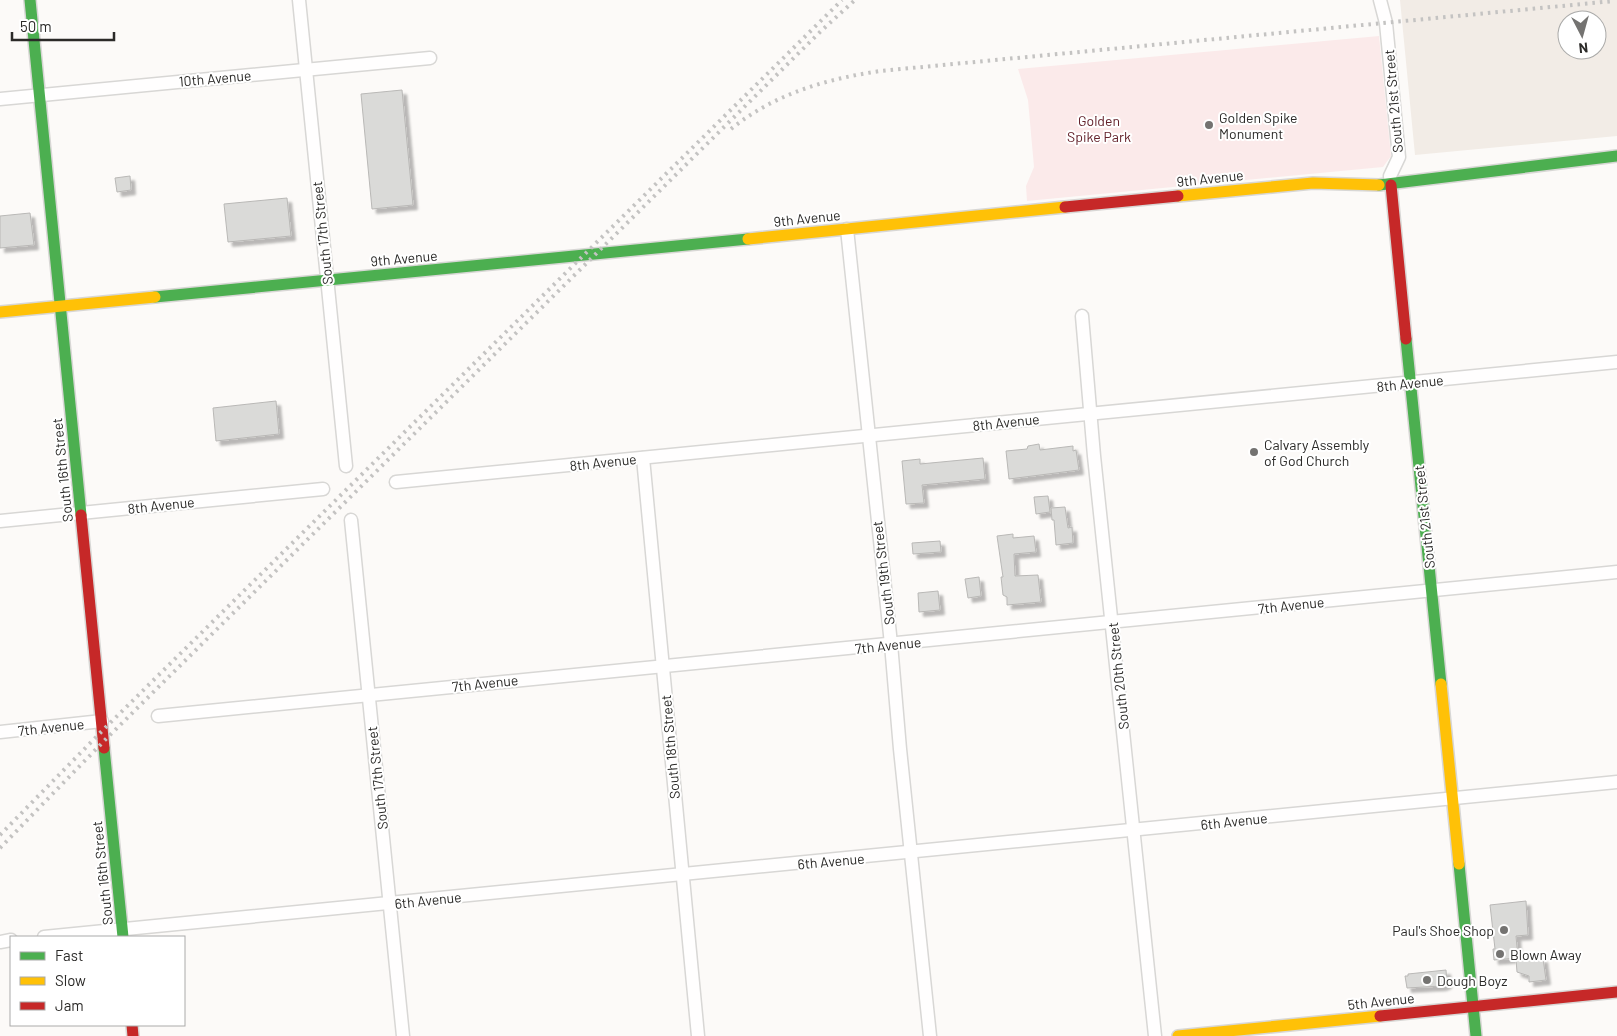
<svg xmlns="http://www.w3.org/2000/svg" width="1617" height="1036" font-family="Barlow,sans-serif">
  <defs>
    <filter id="shadow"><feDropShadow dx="4.5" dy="4.5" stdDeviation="1" flood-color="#0004"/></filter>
  </defs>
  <rect width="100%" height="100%" fill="#fcfaf8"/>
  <path fill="#f2ece6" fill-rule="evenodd" d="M1400,0h217v136l-202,19zM1567,20h30v30h-30z"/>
  <path fill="#fbeaea" d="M1379,36l12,120 -8,11 -356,34 -1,-15 8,-19 -6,-67 -10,-31z"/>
  <g fill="#dadad8" stroke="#b9b8b6" filter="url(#shadow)">
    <path d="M402,90l11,115 -41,4 -11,-115z"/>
    <path d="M130,176l1,14 -14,2 -2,-14z"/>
    <path d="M287,198l4,38 -63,6 -4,-38z"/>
    <path d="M30,213l4,32 -34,3v-32z"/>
    <path d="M276,401l3,33 -63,7 -3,-33z"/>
    <path d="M1039,444l1,6 33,-4v5l3,-1 3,20 -70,9 -3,-28 21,-2 1,-3z"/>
    <path d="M983,458l2,21 -63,6 2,18 -18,1 -4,-43 18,-2v5z"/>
    <path d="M1048,496l2,16 -14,2 -2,-17z"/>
    <path d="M1065,507l3,21 4,-1 1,16 -17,2 -2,-25h-2l-1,-12z"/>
    <path d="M1013,534v4l21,-2 2,16 -22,2 1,22 23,-1 3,27 -34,3v-8l-4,-2 -2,-18h2l-6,-41z"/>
    <path d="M940,541l1,11 -28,2 -1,-11z"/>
    <path d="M979,577l2,19 -13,2 -3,-19z"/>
    <path d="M938,591l2,19 -21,2 -1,-19z"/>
    <path d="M1526,901l2,34 -12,1 2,22 -24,2 -1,-11h2l-5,-44z"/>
    <path d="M1543,958l3,22 -17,2v-6l-12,-4 -1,-12z"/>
    <path d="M1446,970l1,14 -5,2 -35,2 -2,-12h3v-2z"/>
  </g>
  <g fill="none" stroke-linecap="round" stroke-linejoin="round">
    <g stroke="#d8d7d5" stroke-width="15">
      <g id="street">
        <path d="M299,0l47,466"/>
        <path d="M1380,0l6,23 13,134 -9,19 1,9"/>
        <path d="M0,99l430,-41"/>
        <path d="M847,229l44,415 9,105 30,287"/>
        <path d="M1082,316l12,140 61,580"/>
        <path d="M643,458l55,578"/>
        <path d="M396,482l1221,-120"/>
        <path d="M351,520l52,516"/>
        <path d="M0,521l323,-32"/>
        <path d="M158,716l1459,-144"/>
        <path d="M0,732l102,-11"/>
        <path d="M44,937l1573,-155"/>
        <path d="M0,942l11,-2"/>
      </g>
    </g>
    <g stroke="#d8d7d5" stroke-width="14">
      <g id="fast">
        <path d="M30,0l51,515"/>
        <path d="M1379,185l238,-29"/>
        <path d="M155,297l593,-58"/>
        <path d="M1406,339l35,345"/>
        <path d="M104,748l19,189"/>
        <path d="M1459,864l17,172"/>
      </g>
    </g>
    <g stroke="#d8d7d5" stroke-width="14">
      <g id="slow">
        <path d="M1178,196l135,-13 66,2"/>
        <path d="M748,239l317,-32"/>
        <path d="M0,312l155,-15"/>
        <path d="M1441,684l18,180"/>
        <path d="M1178,1036l202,-20"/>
      </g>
    </g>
    <g stroke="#d8d7d5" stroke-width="14">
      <g id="jam">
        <path d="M1391,185l15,154"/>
        <path d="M1065,207l113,-11"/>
        <path d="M81,515l23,233"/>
        <path d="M1380,1016l237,-24"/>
        <path d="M132,1025l1,11"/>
      </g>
    </g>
    <use href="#street" stroke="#fffefe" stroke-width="12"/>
    <use href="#fast" stroke="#4caf50" stroke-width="11"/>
    <use href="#slow" stroke="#ffc107" stroke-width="11"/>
    <use href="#jam" stroke="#c62828" stroke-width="11"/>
    <g stroke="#c4c3c2" stroke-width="4" stroke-dasharray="2.5 5" stroke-linecap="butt">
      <path d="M731,129c43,-35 95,-50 149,-58l734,-70"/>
      <path d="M0,835l103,-105 739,-730"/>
      <path d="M0,848l104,-107 717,-710 34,-31"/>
    </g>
  </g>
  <g fill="#747371" stroke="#fff" stroke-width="2">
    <circle cx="1209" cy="125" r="5"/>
    <circle cx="1254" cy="452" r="5"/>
    <circle cx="1504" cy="930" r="5"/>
    <circle cx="1500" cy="954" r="5"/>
    <circle cx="1427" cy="980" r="5"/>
  </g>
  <g text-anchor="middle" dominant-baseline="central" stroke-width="4" stroke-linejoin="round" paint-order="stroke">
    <g font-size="14" fill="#2b2a28" stroke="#fff">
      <text transform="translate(215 78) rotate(-5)">10th Avenue</text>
      <text transform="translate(1393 101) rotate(-95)">South 21st Street</text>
      <text transform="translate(1210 178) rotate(-6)">9th Avenue</text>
      <text transform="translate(807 218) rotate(-6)">9th Avenue</text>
      <text transform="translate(322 233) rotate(-96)">South 17th Street</text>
      <text transform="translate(404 258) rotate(-5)">9th Avenue</text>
      <text transform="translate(1410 383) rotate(-6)">8th Avenue</text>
      <text transform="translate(1006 422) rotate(-6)">8th Avenue</text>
      <text transform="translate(603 462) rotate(-6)">8th Avenue</text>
      <text transform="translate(62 470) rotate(-96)">South 16th Street</text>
      <text transform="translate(161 505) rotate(-6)">8th Avenue</text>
      <text transform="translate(1424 517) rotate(-96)">South 21st Street</text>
      <text transform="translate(883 573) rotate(-97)">South 19th Street</text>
      <text transform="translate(1291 605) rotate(-6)">7th Avenue</text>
      <text transform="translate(888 645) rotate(-6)">7th Avenue</text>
      <text transform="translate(1118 676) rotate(-96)">South 20th Street</text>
      <text transform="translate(485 683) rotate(-6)">7th Avenue</text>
      <text transform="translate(51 727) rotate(-6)">7th Avenue</text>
      <text transform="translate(670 747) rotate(-95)">South 18th Street</text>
      <text transform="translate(377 778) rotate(-96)">South 17th Street</text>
      <text transform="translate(1234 821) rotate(-6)">6th Avenue</text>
      <text transform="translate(831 861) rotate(-5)">6th Avenue</text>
      <text transform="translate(102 873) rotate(-96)">South 16th Street</text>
      <text transform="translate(428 900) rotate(-6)">6th Avenue</text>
      <text transform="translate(1381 1001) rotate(-6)">5th Avenue</text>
    </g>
    <g font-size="14" fill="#2b2a28" stroke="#fff" text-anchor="start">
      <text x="1219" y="117">Golden Spike<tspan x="1219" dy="16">Monument</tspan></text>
      <text x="1264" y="444">Calvary Assembly<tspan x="1264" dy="16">of God Church</tspan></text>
      <text x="1494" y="930" text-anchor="end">Paul's Shoe Shop</text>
      <text x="1510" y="954">Blown Away</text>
      <text x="1437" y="980">Dough Boyz</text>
    </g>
    <g font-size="14" fill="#63212a" stroke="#fff">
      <text x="1099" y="120">Golden<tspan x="1099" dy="16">Spike Park</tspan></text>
    </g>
  </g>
  <rect x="10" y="936" width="175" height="90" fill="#ffffff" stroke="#aaaaa9"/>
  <rect x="20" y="952" width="25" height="8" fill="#4caf50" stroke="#aaaaa9"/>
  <text x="55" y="961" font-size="15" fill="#2b2a28">Fast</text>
  <rect x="20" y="977" width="25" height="8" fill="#ffc107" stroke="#aaaaa9"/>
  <text x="55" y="986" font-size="15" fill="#2b2a28">Slow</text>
  <rect x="20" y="1002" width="25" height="8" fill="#c62828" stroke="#aaaaa9"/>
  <text x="55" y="1011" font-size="15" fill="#2b2a28">Jam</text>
  <g transform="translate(1582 35) rotate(174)"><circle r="24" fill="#ffffff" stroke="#aaaaa9"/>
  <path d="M0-4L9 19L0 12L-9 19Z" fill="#747371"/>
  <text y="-8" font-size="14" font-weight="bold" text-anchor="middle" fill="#2b2a28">N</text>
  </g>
  <path d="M12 32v8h102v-8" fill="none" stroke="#2b2a28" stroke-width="2.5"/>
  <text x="20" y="32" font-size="15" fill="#2b2a28" stroke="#ffffff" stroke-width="4" paint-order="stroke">50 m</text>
</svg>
